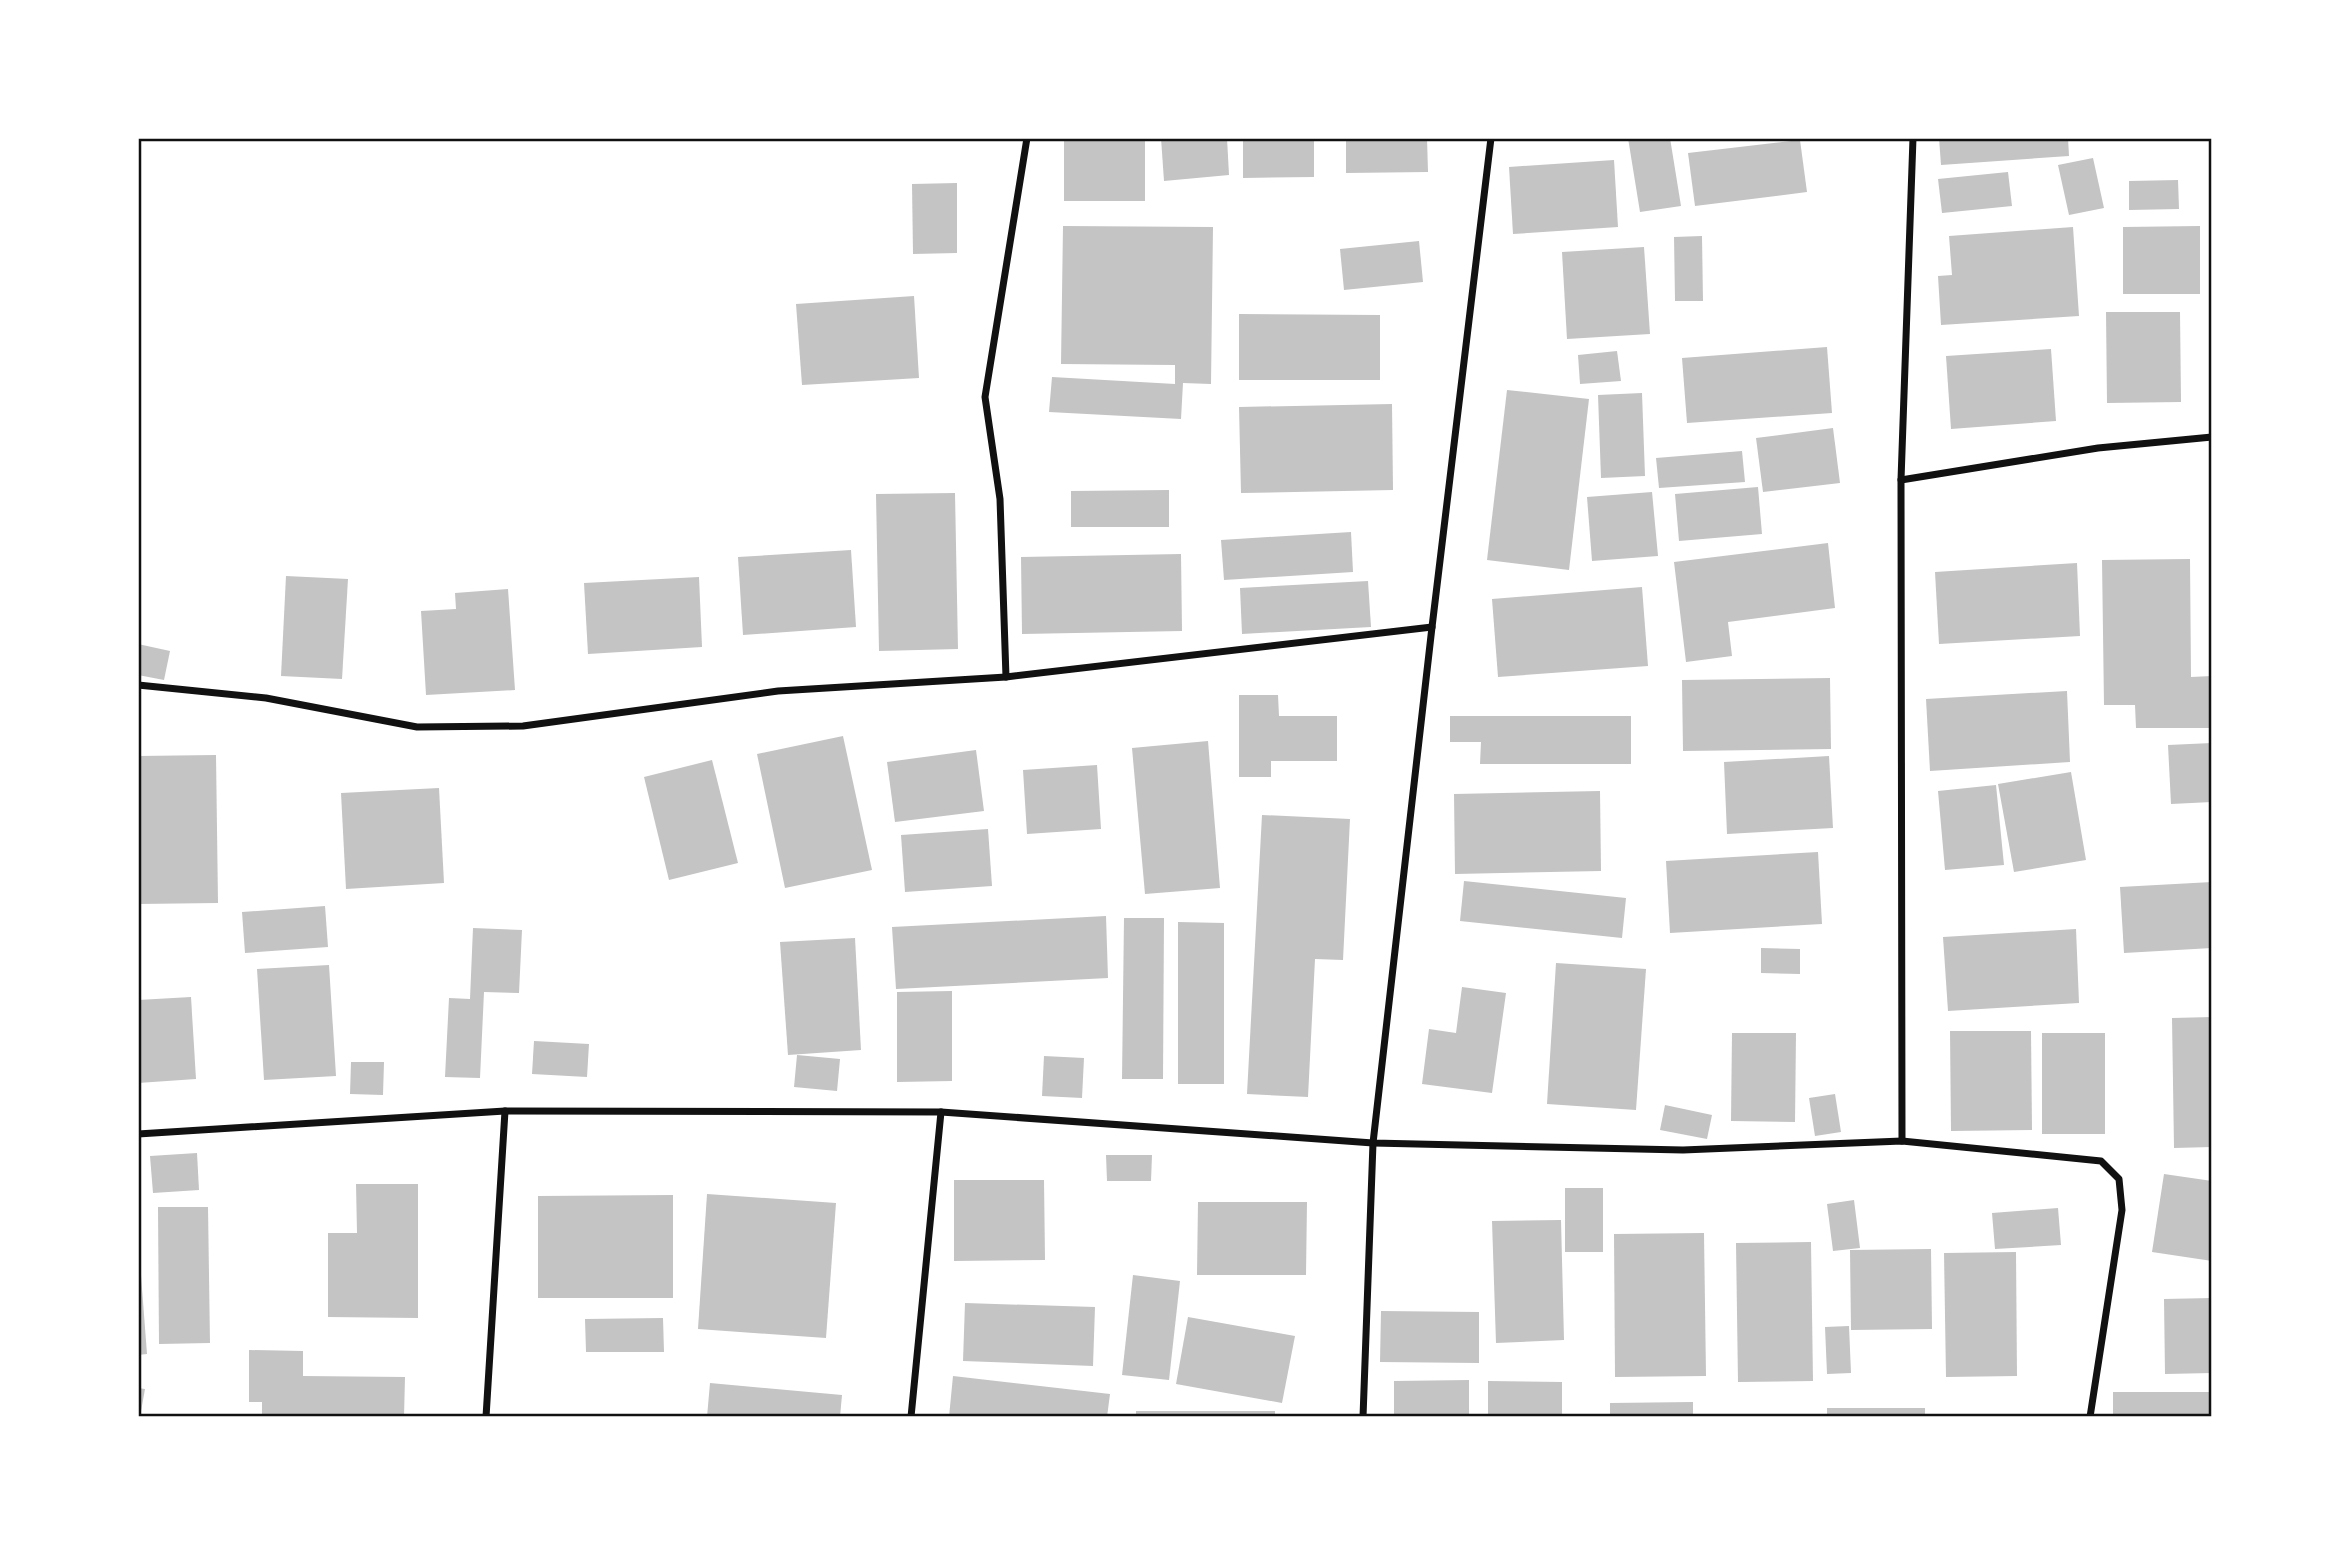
<svg xmlns="http://www.w3.org/2000/svg" width="2350" height="1555" font-family="'Asap Condensed',sans-serif">
  <rect width="100%" height="100%" fill="#fff"/>
  <g fill="#c4c4c4">
    <rect x="1064" y="138" width="81" height="63"/>
    <path d="M1161,138h66l2,37 -65,6z"/>
    <path d="M1243,138h71v39l-71,1z"/>
    <path d="M1346,138h81l1,34 -82,1z"/>
    <path d="M1628,138h42l11,68 -41,6z"/>
    <path d="M1939,138h129l1,18 -128,9z"/>
    <path d="M1800,140l7,52 -112,14 -7,-53z"/>
    <path d="M2093,158l11,50 -35,7 -11,-50z"/>
    <path d="M1614,160l4,67 -105,7 -4,-67z"/>
    <path d="M2008,172l4,34 -70,7 -4,-34z"/>
    <path d="M2178,180l1,29 -50,1v-29z"/>
    <path d="M957,183v70l-44,1 -1,-70z"/>
    <path d="M1063,226l150,1 -2,157 -28,-1 -2,36 -132,-7 3,-35 123,7v-19l-114,-1z"/>
    <path d="M2200,226v68h-77v-67z"/>
    <path d="M2073,227l6,89 -138,9 -3,-49 14,-1 -3,-39z"/>
    <path d="M1702,236l1,65h-28l-1,-64z"/>
    <path d="M1419,241l4,41 -79,8 -4,-41z"/>
    <path d="M1644,247l6,87 -83,5 -5,-87z"/>
    <path d="M914,296l5,82 -117,7 -6,-81z"/>
    <path d="M2106,312h74l1,90 -74,1z"/>
    <path d="M1239,314l141,1v65h-141z"/>
    <path d="M1827,347l5,66 -145,10 -5,-65z"/>
    <path d="M2051,349l5,72 -105,8 -5,-73z"/>
    <path d="M1617,351l4,30 -41,3 -2,-29z"/>
    <path d="M1507,390l82,9 -20,171 -82,-10z"/>
    <path d="M1642,393l3,83 -44,2 -3,-83z"/>
    <path d="M1392,404l1,86 -152,3 -2,-86z"/>
    <path d="M1833,428l7,55 -77,9 -7,-54z"/>
    <path d="M1742,451l3,31 -86,6 -3,-30z"/>
    <path d="M1758,487l4,47 -83,7 -4,-47z"/>
    <path d="M1169,490v37h-98v-36z"/>
    <path d="M1652,492l6,64 -66,5 -5,-64z"/>
    <path d="M955,493l3,156 -79,2 -3,-157z"/>
    <path d="M1351,532l2,40 -129,8 -3,-40z"/>
    <path d="M1828,543l7,65 -107,14 4,34 -46,6 -12,-100z"/>
    <path d="M851,550l5,77 -113,8 -5,-78z"/>
    <path d="M1181,554l1,77 -160,3 -1,-77z"/>
    <path d="M2190,559l1,118 21,-1v52h-76l-1,-23h-31l-2,-145z"/>
    <path d="M2077,563l3,73 -141,8 -4,-72z"/>
    <path d="M286,576l62,3 -6,100 -61,-3z"/>
    <path d="M699,577l3,70 -114,7 -4,-71z"/>
    <path d="M1368,581l3,46 -129,7 -2,-46z"/>
    <path d="M1642,587l6,79 -150,11 -6,-78z"/>
    <path d="M508,589l7,101 -89,5 -5,-84 35,-2 -1,-16z"/>
    <path d="M138,644l32,7 -6,29 -26,-5z"/>
    <path d="M1830,678l1,71 -148,2 -1,-71z"/>
    <path d="M2067,691l3,71 -140,9 -4,-72z"/>
    <path d="M1239,695h39l1,21h58v45h-66v16h-32z"/>
    <path d="M1450,716h181v48h-151l1,-22h-31z"/>
    <path d="M843,736l29,134 -87,18 -28,-134z"/>
    <path d="M1208,741l12,147 -75,6 -13,-146z"/>
    <path d="M2212,743v59l-41,2 -3,-59z"/>
    <path d="M976,750l8,61 -89,11 -8,-60z"/>
    <path d="M216,755l2,148 -80,1v-148z"/>
    <path d="M1829,756l4,72 -106,6 -3,-72z"/>
    <path d="M712,760l26,103 -69,17 -25,-103z"/>
    <path d="M1097,765l4,64 -74,5 -4,-64z"/>
    <path d="M2071,772l15,88 -72,12 -16,-88z"/>
    <path d="M1996,785l8,80 -59,5 -7,-79z"/>
    <path d="M439,788l5,95 -98,6 -5,-96z"/>
    <path d="M1600,791l1,80 -146,3 -1,-80z"/>
    <path d="M1262,815l88,4 -7,141 -28,-1 -7,138 -61,-3z"/>
    <path d="M988,829l4,57 -87,6 -4,-57z"/>
    <path d="M1818,852l4,72 -152,9 -4,-72z"/>
    <path d="M1464,881l162,17 -4,40 -162,-17z"/>
    <path d="M2212,882v66l-88,5 -4,-66z"/>
    <path d="M325,906l3,41 -83,6 -3,-41z"/>
    <path d="M1106,916l2,62 -212,11 -4,-62z"/>
    <path d="M1124,918h40l-1,161h-41z"/>
    <path d="M1178,922l46,1v161h-46z"/>
    <path d="M473,928l49,2 -3,63 -35,-1 -4,86 -35,-1 4,-79 21,1z"/>
    <path d="M2076,929l3,74 -131,8 -5,-74z"/>
    <path d="M855,938l6,112 -73,5 -8,-113z"/>
    <path d="M1761,948l39,1v25l-39,-1z"/>
    <path d="M1556,963l90,6 -10,141 -89,-6z"/>
    <path d="M329,965l7,111 -72,4 -7,-111z"/>
    <path d="M1462,987l44,6 -14,100 -70,-9 7,-55 27,4z"/>
    <path d="M952,991v90l-55,1v-90z"/>
    <path d="M191,997l5,82 -58,4v-83z"/>
    <path d="M2212,1017v130l-38,1 -2,-130z"/>
    <path d="M1950,1031h81l1,99 -81,1z"/>
    <path d="M1732,1033h64l-1,89 -64,-1z"/>
    <rect x="2042" y="1033" width="63" height="101"/>
    <path d="M534,1041l55,3 -2,33 -55,-3z"/>
    <path d="M797,1055l43,4 -3,32 -43,-4z"/>
    <path d="M1044,1056l40,2 -2,40 -40,-2z"/>
    <path d="M351,1062h33l-1,33 -33,-1z"/>
    <path d="M1835,1094l6,38 -26,4 -6,-38z"/>
    <path d="M1665,1105l47,10 -5,24 -47,-9z"/>
    <path d="M197,1153l2,37 -46,3 -3,-37z"/>
    <path d="M1106,1155h46l-1,26h-44z"/>
    <path d="M2164,1174l48,7v80l-60,-9z"/>
    <path d="M954,1180h90l1,80 -91,1z"/>
    <path d="M356,1184h62v134l-90,-1v-84h29z"/>
    <rect x="1565" y="1188" width="38" height="64"/>
    <path d="M707,1194l129,9 -10,135 -128,-9z"/>
    <path d="M673,1195v103h-135v-102z"/>
    <path d="M1854,1200l6,48 -27,3 -6,-47z"/>
    <path d="M1198,1202h109l-1,73h-109z"/>
    <path d="M158,1207h50l2,136 -51,1z"/>
    <path d="M2058,1208l3,37 -66,4 -3,-36z"/>
    <path d="M1561,1220l3,120 -68,3 -4,-122z"/>
    <path d="M1704,1233l2,143 -91,1 -1,-143z"/>
    <path d="M1811,1242l2,139 -75,1 -2,-139z"/>
    <path d="M1931,1249l1,80 -81,1 -1,-80z"/>
    <path d="M2016,1252l1,124 -71,1 -2,-124z"/>
    <path d="M138,1262h2l7,92 -9,1z"/>
    <path d="M1133,1275l47,6 -11,99 -47,-5z"/>
    <path d="M2212,1298v75l-47,1 -1,-75z"/>
    <path d="M965,1303l130,4 -2,59 -130,-5z"/>
    <path d="M1381,1311l98,1v51l-99,-1z"/>
    <path d="M1188,1317l107,19 -13,67 -106,-19z"/>
    <path d="M663,1318l1,34h-78l-1,-33z"/>
    <path d="M1849,1326l2,47 -24,1 -2,-47z"/>
    <path d="M249,1350l54,1v25l102,1 -1,40h-142v-15h-13z"/>
    <path d="M953,1376l157,18 -3,23h-158z"/>
    <path d="M1469,1380v37h-75v-36z"/>
    <path d="M1488,1381l74,1v32h33v3h-107z"/>
    <path d="M710,1383l132,12 -2,22h-133z"/>
    <path d="M138,1388l7,1 -5,28h-2z"/>
    <rect x="2113" y="1392" width="99" height="25"/>
    <path d="M1693,1402v15h-83v-14z"/>
    <rect x="1827" y="1408" width="98" height="9"/>
    <rect x="1136" y="1411" width="139" height="6"/>
  </g>
  <g fill="none" stroke-linecap="round" stroke-linejoin="round">
    <g stroke="#111" stroke-width="7">
      <path d="M1901,480l197,-32 114,-11"/>
      <path d="M1006,677l-6,-178 -15,-102 42,-259"/>
      <path d="M138,685l128,13 151,29 106,-1 255,-35 228,-14 426,-50"/>
      <path d="M138,1134l367,-23 436,1 432,31 310,7 219,-9 199,20 18,18 3,31 -32,207"/>
      <path d="M1902,1141l-1,-661 12,-342"/>
      <path d="M486,1417l19,-306"/>
      <path d="M911,1417l30,-305"/>
      <path d="M1363,1417l10,-274 59,-516 59,-489"/>
    </g>
  </g>
  <rect width="2350" height="1555" fill="none" stroke="#ffffff" stroke-width="280"/>
  <rect x="140" y="140" width="2070" height="1275" fill="none" stroke="#111" stroke-width="2.5"/>
</svg>
